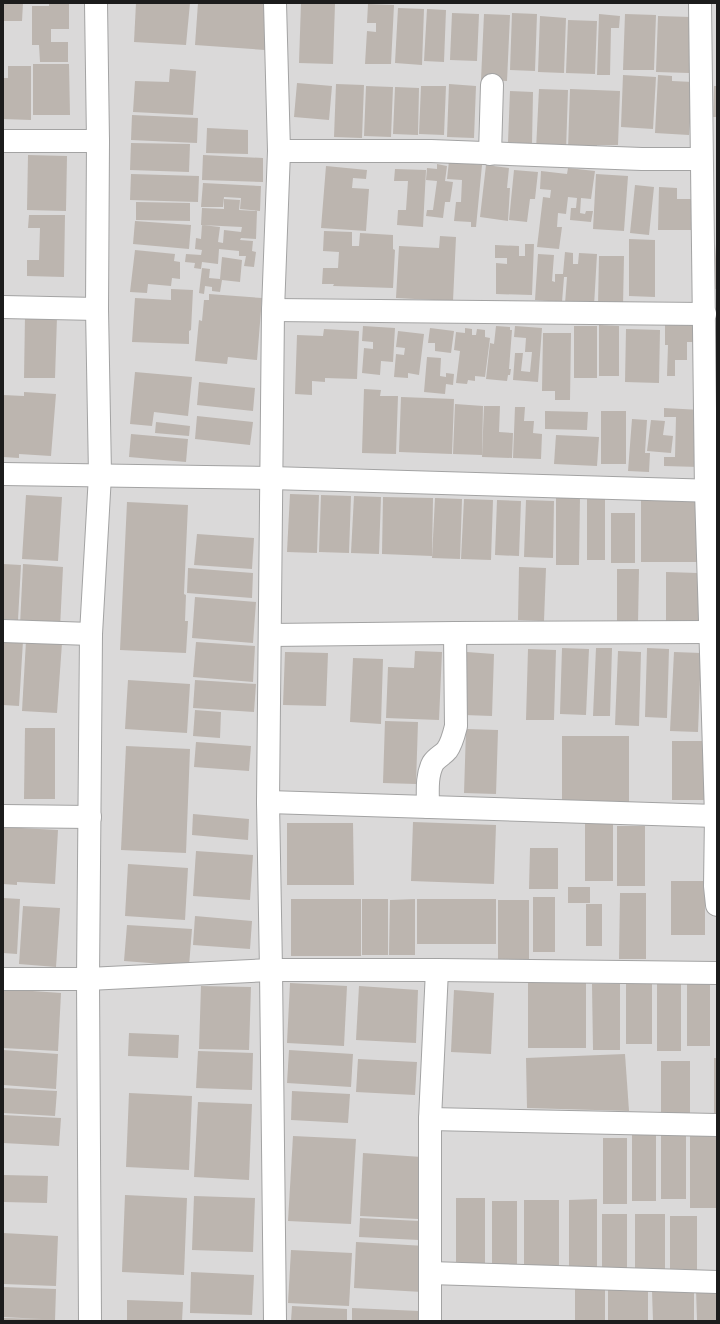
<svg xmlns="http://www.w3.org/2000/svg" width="720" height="1324" font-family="'Space Grotesk',sans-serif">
  <rect width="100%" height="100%" fill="#ece9e2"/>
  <rect fill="#dad9d9" x="3" y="3" width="714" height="1318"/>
  <g fill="#bcb5af">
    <path d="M3,3h20l-1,18h-19z"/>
    <path d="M49,3h20v26h-18v13h17v20h-28l-1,-17h-7v-39h17z"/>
    <path d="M136,3h54l-4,42 -52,-3z"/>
    <path d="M198,3l70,1 -3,46 -70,-5z"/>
    <path d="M301,3l34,1 -2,60 -34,-1z"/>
    <path d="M368,4l26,1 -3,59h-26l2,-33 9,1v-9h-9z"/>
    <path d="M398,8l26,1 -2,56 -27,-2z"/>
    <path d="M427,9l19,1 -2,52 -20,-1z"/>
    <path d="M452,13l27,1 -2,47 -27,-1z"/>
    <path d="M512,13l25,1 -2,57 -25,-1z"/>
    <path d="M484,14l26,1 -3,66 -26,-1z"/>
    <path d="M599,14l21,2 -1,12h-8l-1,47h-13z"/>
    <path d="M625,14l31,1 -2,55h-31z"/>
    <path d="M540,16l26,2 -2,55 -26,-1z"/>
    <path d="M658,16l33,1 -2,56 -33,-1z"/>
    <path d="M568,20l29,1 -2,53 -29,-1z"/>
    <path d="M33,64h36l1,51h-37z"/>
    <path d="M8,66h23v54l-28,-1v-41h5z"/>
    <path d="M170,69l26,2 -3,44 -60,-3 2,-31 34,1z"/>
    <path d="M623,75l33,2 -3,52 -32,-2z"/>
    <path d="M658,75l14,1v5l21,1 -4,53 -34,-2z"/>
    <path d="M297,83l35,3 -3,34 -35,-3z"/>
    <path d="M336,84l28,1 -2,53 -28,-1z"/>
    <path d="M449,84l27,2 -2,52 -27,-1z"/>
    <path d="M366,86l27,1 -2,50 -27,-1z"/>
    <path d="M421,86h25l-2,49 -25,-1z"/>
    <path d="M714,86h3v31h-4z"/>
    <path d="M395,87l24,1 -1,47 -25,-1z"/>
    <path d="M539,89l29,1 -2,61 -30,-1z"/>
    <path d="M570,89l50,2 -2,54h-21v5l-29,-1z"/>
    <path d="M510,91l23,1 -1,52 -24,-2z"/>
    <path d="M132,115l66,3 -1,25 -66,-3z"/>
    <path d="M207,128l41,2v24l-42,-1z"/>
    <path d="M131,143l59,1 -1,28 -59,-2z"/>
    <path d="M28,155l39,1 -1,55 -39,-1z"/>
    <path d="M203,155l60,3v24l-61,-2z"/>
    <path d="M449,161l33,4 -6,62h-5v-5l-17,-1 2,-19h5l1,-22 -15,-1z"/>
    <path d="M437,164l10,2 -2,15 8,1 -3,20h-5l-2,16 -17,-2 1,-6h6l4,-29 -11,-1 1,-12 10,1z"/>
    <path d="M486,165l23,3 -2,20h3l-2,33 -28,-4z"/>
    <path d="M326,166l41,4 -1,9 -13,-1 -1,10 17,1 -3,42 -45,-3z"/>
    <path d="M568,168l27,3 -4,28 -10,-1 -1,15 5,1 1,-3h7l-2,11 -21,-2 1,-12h5l1,-10 -9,-1 -2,17 -8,-1 -1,14h5l-3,22 -22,-2 6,-50 7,1 1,-8 -11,-1 1,-18 26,3z"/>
    <path d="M395,169l31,1 -3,57 -26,-2 1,-15h8l2,-29h-14z"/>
    <path d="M514,170l24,2 -3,27h-5l-3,23 -18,-2z"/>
    <path d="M131,174l68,2 -1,26 -68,-2z"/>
    <path d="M596,174l32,2 -4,55 -31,-2z"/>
    <path d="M203,183l58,3 -1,25 -20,-2 1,-11 -17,-1 -1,10h-22z"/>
    <path d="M635,185l19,2 -5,48 -19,-2z"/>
    <path d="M659,187l18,1v11h15l-1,31h-33z"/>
    <path d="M224,199l16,1 -1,10 18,1 -1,28 -15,-1 -1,2 13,1 -1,10 4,1 -2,15 -10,-1 2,-10h-7v-5l-20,-2 -1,15 -16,-2 -1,7 -7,-1 1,-5 -10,-1 1,-8 15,1 1,-5 -7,-1 1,-11 5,1 1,-14 18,2 -2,15 5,1 1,-13 17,2 1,-5 -41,-2 1,-17 22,1z"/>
    <path d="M136,202l54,1v18l-54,-1z"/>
    <path d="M29,215h36l-1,62 -37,-1v-16h12l1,-32h-12z"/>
    <path d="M135,221l56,4 -2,24 -56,-5z"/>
    <path d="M324,231l28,1v14h7l1,-13 33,2v14l2,1 -2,38 -60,-2 1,-2h-12l1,-16h15l1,-16 -16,-1z"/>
    <path d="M440,236l16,1 -3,64 -57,-3 3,-52 40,2z"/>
    <path d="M629,239l26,1v57l-26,-1z"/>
    <path d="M525,244h9l-2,51 -36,-1v-31l11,1v-6h-12v-13l24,1v10h6z"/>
    <path d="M716,244h1v45h-4z"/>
    <path d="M135,250l40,4 -1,7 6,1v17l-8,-1 -1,8 -23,-2 -1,9 -17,-1z"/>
    <path d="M565,252l8,1v11h5l1,-11 18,1 -3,52 -29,-2 2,-27h-3l-2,25 -27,-2 3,-46 16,1 -2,26 3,1v-8h8z"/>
    <path d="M599,256h25l-1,50 -25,-1z"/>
    <path d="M222,257l20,3 -2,22 -18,-2 -2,12 -8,-1v-4l-7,-1 -1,8 -5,-1 3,-25 8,1 -1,9 11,1z"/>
    <path d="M171,289l22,1 -2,40 -2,1v13l-57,-2 3,-44 36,2z"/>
    <path d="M209,294l53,4 -5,62 -29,-3 -1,7 -32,-3 4,-41 3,1 2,-21h5z"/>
    <path d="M25,316l32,1 -2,61h-31z"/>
    <path d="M665,324l35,1 -1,17h-12v18h-12v16h-8l1,-31h-3z"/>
    <path d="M599,325l20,1v50h-20z"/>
    <path d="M363,326l32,2 -2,34 -12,-1 -1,14 -18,-2 2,-25 9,1v-7l-11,-1z"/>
    <path d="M496,326l14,1v3h2l-3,39h2l-1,6h-2l-1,6 -21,-2 4,-36 4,1z"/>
    <path d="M515,326l27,2 -4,54 -25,-2 2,-27h8l-2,18 9,1 2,-20h-7l1,-14 -12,-1z"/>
    <rect x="574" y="326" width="23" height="52"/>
    <path d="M430,328l24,3 -3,22 -16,-2v-8h-7z"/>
    <path d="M465,328l7,1v6h4l1,-6 8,1v7l5,1 -5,39 -10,-1v5l-7,-1 -1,4 -11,-1 4,-32 -6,-1 2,-18 9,1z"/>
    <path d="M324,329l35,2 -2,48 -32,-1v4l-13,-1v14l-17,-1 2,-59 26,1z"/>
    <path d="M626,329l34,1 -1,53 -34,-1z"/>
    <path d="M398,331l26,3 -5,41 -11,-2v5l-14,-1 2,-23 8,1 1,-7 -9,-1z"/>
    <path d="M543,333h28l-1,67h-15v-9h-13z"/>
    <path d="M427,357l14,1 -1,18 6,1v-4l8,1 -1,11 -7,-1 -1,10 -21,-2z"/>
    <path d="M135,372l57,5 -4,39 -34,-4 -2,14 -22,-2z"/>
    <path d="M199,382l56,6 -2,23 -56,-6z"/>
    <path d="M364,389l17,1 -1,6h18l-2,58 -34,-1z"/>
    <path d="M24,392l32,2 -5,62 -32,-2v4l-16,-1v-62l21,1z"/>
    <path d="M401,397l53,2 -2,55 -53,-2z"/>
    <path d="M455,404l28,2 -1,49 -29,-1z"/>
    <path d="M484,406h16l-1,26 14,1 -1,25 -30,-1z"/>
    <path d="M515,407h10l-1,14h10l-1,12 9,1 -1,25 -28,-1z"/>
    <path d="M664,408l37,2 -2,57 -35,-1v-9h11l1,-40h-12z"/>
    <path d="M545,411l43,1 -1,18 -42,-1z"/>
    <rect x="601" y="411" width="25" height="53"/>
    <path d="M197,416l56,6 -3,23 -55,-6z"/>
    <path d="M632,419l15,1 -2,33h5l-1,19 -21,-1z"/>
    <path d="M651,420l14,1 -2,14 10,1 -2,17 -24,-2z"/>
    <path d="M156,422l34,4 -1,10 -34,-3z"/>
    <path d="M131,434l57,5 -2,23 -57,-5z"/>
    <path d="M556,435l43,2 -2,29 -43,-2z"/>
    <path d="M290,494l29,1 -2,58 -30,-1z"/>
    <path d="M26,495l36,2 -4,64 -36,-2z"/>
    <path d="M321,495l30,1 -2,57 -30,-1z"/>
    <path d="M354,496l27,1 -2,57 -28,-1z"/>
    <path d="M383,497l50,1 -1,58 -50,-2z"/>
    <path d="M556,497h24l-1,68h-23z"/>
    <path d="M435,498l27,1 -2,60 -28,-1z"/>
    <path d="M587,498l18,1v61h-18z"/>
    <path d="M464,499l29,1 -2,60 -30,-1z"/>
    <path d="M699,499v63h-58v-62z"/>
    <path d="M497,500l24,1 -2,55 -24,-1z"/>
    <path d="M526,500l28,1 -1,57 -29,-1z"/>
    <path d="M127,502l61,3 -4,89 2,1 -1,26h3l-2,32 -66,-3z"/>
    <rect x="611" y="513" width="24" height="50"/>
    <path d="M197,534l57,4 -2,31 -58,-4z"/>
    <path d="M3,564l18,1 -3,55 -15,-1z"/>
    <path d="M23,564l40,3 -3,61 -40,-3z"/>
    <path d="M519,567l27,1 -2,53 -26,-1z"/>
    <path d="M188,568l65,5 -1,25 -65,-5z"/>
    <path d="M617,569h22l-1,55 -21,1z"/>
    <path d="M666,572l32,1v55h-32z"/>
    <path d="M195,597l61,5 -3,41 -61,-5z"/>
    <path d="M3,640l20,1 -4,65 -16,-1z"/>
    <path d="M26,641l36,2 -5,70 -35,-2z"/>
    <path d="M196,642l59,4 -2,36 -60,-5z"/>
    <path d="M562,648l27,1 -3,66 -26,-1z"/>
    <path d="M596,648h16l-2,68h-17z"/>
    <path d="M647,648l22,1 -2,69 -22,-1z"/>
    <path d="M528,649l28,1 -2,70h-28z"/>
    <path d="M415,651l27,1 -3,68 -53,-2 2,-51 26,1z"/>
    <path d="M618,651l23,1 -2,74 -24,-1z"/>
    <path d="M285,652l43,1 -2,53 -43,-1z"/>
    <path d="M467,652l27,2 -2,62 -28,-1z"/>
    <path d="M674,652l27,1 -3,79 -28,-1z"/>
    <path d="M353,658l30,1 -2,65 -31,-2z"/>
    <path d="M128,680l62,4 -3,49 -62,-4z"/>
    <path d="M195,680l61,4 -2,28 -61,-4z"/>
    <path d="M195,710l26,2 -1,26 -27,-2z"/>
    <path d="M385,721l33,1 -2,62 -33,-1z"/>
    <path d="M25,728h30v71h-31z"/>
    <path d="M466,729l32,1 -2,64 -32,-1z"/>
    <rect x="562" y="736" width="67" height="66"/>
    <rect x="672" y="741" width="32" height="59"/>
    <path d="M196,742l55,4 -2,25 -55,-4z"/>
    <path d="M126,746l64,3 -4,104 -65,-3z"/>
    <path d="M193,814l56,5 -1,21 -56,-5z"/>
    <path d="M413,822l83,3 -2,59 -83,-3z"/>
    <rect x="585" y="822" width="28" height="59"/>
    <path d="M287,823h66l1,62h-67z"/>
    <rect x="617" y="826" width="28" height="60"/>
    <path d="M3,827l55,3 -3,54 -38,-2v3l-14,-1z"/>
    <path d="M530,848h28v41h-29z"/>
    <path d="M196,851l57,4 -3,45 -57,-4z"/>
    <path d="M128,864l60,4 -3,52 -60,-4z"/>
    <rect x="671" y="881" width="34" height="54"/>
    <rect x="568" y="887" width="22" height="16"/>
    <path d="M620,893h26v66h-27z"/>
    <rect x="533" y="897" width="22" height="55"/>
    <path d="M3,898l17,1 -3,55 -14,-1z"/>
    <rect x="291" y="899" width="70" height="57"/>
    <rect x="362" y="899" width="26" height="56"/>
    <path d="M415,899v56h-26l1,-55z"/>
    <rect x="417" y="899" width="79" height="45"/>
    <rect x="498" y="900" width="31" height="64"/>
    <rect x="586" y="904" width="16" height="42"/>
    <path d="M23,906l37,2 -4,59 -37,-3z"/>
    <path d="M195,916l57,5 -2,28 -57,-4z"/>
    <path d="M127,925l65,4 -3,37 -65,-5z"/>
    <rect x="528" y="982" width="58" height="66"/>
    <rect x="657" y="982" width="24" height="69"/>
    <path d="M290,983l57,3 -3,60 -57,-3z"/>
    <rect x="626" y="983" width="26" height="61"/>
    <rect x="687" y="983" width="23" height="63"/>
    <path d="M592,984h28v66h-27z"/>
    <path d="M201,986l50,1 -2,63 -50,-1z"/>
    <path d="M359,986l59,4 -2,53 -60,-3z"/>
    <path d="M4,989l57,4 -3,58 -55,-3z"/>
    <path d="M454,990l40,3 -3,61 -40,-2z"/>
    <path d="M129,1033l50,2 -1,23 -50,-2z"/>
    <path d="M3,1050l55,4 -2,35 -53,-4z"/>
    <path d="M289,1050l64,4 -2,33 -64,-4z"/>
    <path d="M198,1051l55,2 -1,37 -56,-2z"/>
    <path d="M625,1054l4,57 -102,-3 -1,-50z"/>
    <rect x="714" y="1058" width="3" height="60"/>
    <path d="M358,1059l59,3 -2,33 -59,-3z"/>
    <rect x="661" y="1061" width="29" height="53"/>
    <path d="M3,1088l54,3 -2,25 -52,-3z"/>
    <path d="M292,1091l58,3 -2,29 -57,-3z"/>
    <path d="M129,1093l63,3 -3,74 -63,-3z"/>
    <path d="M198,1102l54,2 -3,76 -55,-3z"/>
    <path d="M3,1115l58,3 -2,28 -56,-3z"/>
    <rect x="690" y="1132" width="27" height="76"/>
    <rect x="632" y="1134" width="24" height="67"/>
    <rect x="661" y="1135" width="25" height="64"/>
    <path d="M293,1136l63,3 -5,85 -63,-3z"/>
    <rect x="603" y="1138" width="24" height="66"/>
    <path d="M363,1153l59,4 -4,62 -58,-3z"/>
    <path d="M3,1175l45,1 -1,27 -44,-1z"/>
    <path d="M125,1195l62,3 -3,77 -62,-3z"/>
    <path d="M194,1196l61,2 -2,54 -61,-2z"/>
    <rect x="456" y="1198" width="29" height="69"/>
    <path d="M597,1199v70h-28v-69z"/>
    <path d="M524,1200h35v67l-35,-1z"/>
    <rect x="492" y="1201" width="25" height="67"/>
    <rect x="602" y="1214" width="25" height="57"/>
    <rect x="635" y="1214" width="30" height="61"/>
    <rect x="670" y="1216" width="27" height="55"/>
    <path d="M360,1218l60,3 -1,19 -60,-3z"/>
    <path d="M3,1233l55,3 -2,50 -53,-2z"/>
    <path d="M356,1242l69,4 -3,46 -68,-4z"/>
    <path d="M291,1250l61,3 -3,53 -61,-3z"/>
    <path d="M191,1272l63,3 -2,40 -62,-2z"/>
    <path d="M605,1284v37h-30v-36z"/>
    <path d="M3,1287l53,2 -1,32h-52v-3l39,1 -39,-2z"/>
    <path d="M717,1288v33h-20l-1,-32z"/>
    <rect x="608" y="1289" width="40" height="32"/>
    <path d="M652,1291h42v30h-41z"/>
    <path d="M127,1300l56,2 -1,19h-55z"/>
    <path d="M292,1306l55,3v12h-56z"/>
    <path d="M352,1308l67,3v10h-67z"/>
  </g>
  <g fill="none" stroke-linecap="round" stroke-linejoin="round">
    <g stroke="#a3a3a3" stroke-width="24">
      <g id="minor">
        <path d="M700,3l6,488 10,325 -1,70 2,19"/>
        <path d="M3,141h95"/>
        <path d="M279,151h152l211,8h59"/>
        <path d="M490,154l2,-69"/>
        <path d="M3,307l94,2"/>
        <path d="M273,310l432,4"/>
        <path d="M3,474l268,4 446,13"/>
        <path d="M3,631l88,3"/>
        <path d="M270,635l185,-2 256,-1"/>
        <path d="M268,802l448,14"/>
        <path d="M428,807c0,-14 -2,-31 5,-44 4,-6 10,-8 14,-13 5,-7 7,-16 9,-24l-1,-93"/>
        <path d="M3,816l87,1"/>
        <path d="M3,979h85l183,-9h166l280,3"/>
        <path d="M430,1119l287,6"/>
        <path d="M430,1273l287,9"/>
        <path d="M90,1321l-2,-342 3,-345 9,-159 -3,-166 1,-168 -2,-138"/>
        <path d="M275,1321l-4,-351 -3,-168 5,-492 6,-159 -4,-148"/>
        <path d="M430,1321v-202l7,-149"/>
      </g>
    </g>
    <use href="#minor" stroke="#fff" stroke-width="22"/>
  </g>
  <rect width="720" height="1324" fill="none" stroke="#1c1c1c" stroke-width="8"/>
</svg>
